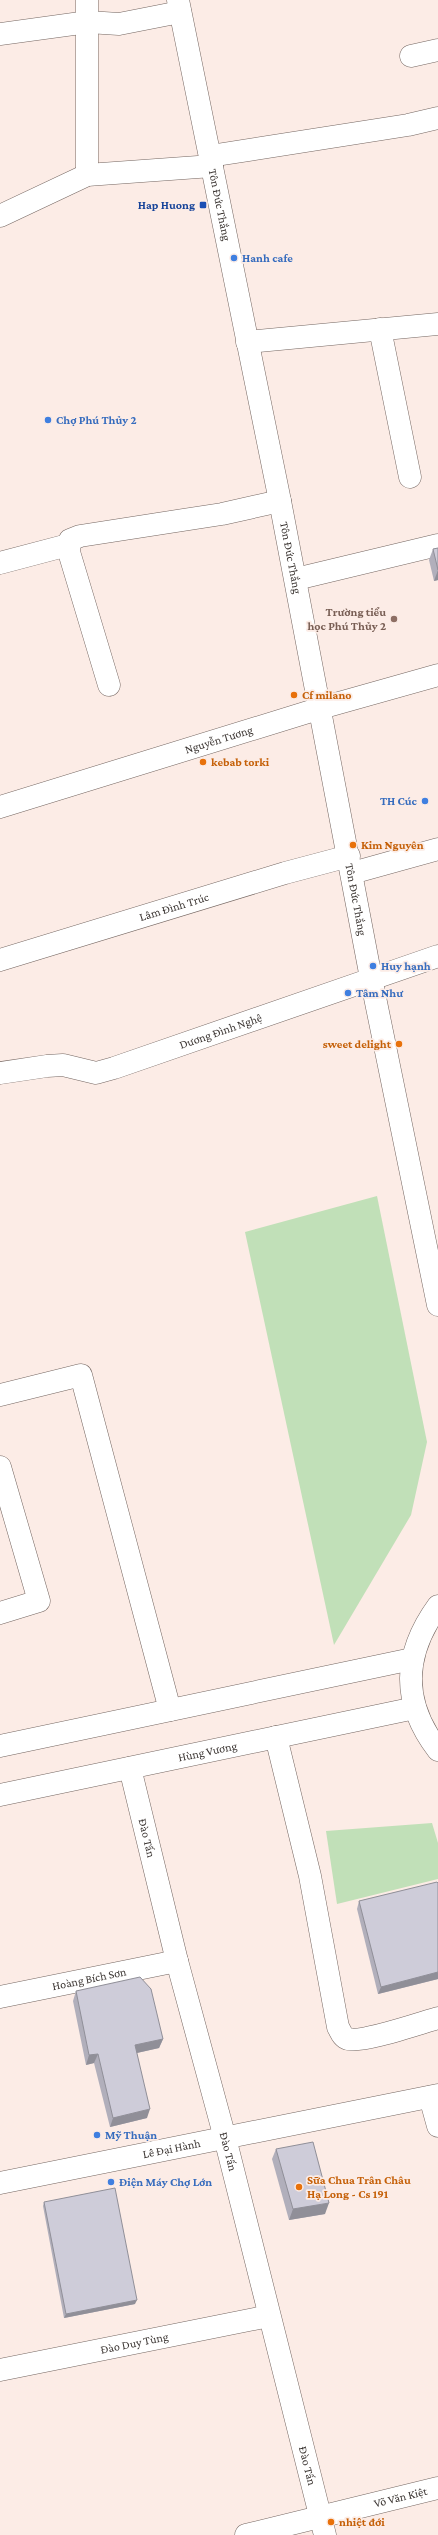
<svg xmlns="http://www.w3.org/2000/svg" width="438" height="2535" font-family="'Crimson Pro',serif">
  <rect width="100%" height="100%" fill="#fcece6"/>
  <g fill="#c1e0b8">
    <path d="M377,1196l50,246 -16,73 -77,130 -89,-413z"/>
    <path d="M432,1823l6,20v36l-101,25 -11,-73z"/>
  </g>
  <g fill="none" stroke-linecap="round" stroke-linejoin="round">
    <g stroke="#746661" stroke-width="23">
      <g id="minor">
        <path id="s1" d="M178,0l102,501 91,477 67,327"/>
        <path d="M0,34l88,-12 31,2 61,-12"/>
        <path d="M411,56l27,-6"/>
        <path d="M210,156l198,-31 30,-7"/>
        <path d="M87,175v-175"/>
        <path d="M0,216l87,-41 125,-9"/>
        <path d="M380,329l30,148"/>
        <path d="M247,342l191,-18"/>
        <path d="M0,563l68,-18"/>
        <path d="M296,579l142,-34"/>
        <path d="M109,685l-40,-133 1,-12 10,-4 142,-22 58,-13"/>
        <path id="s2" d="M0,807l321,-99 117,-33"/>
        <path d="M352,873l86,-24"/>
        <path id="s3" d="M0,960l285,-87 64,-17"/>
        <path id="s4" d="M0,1073l47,-7 16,-1 33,8 18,-5 324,-112"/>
        <path d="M0,1395l81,-20 89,335"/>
        <path d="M0,1467l39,134 -39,12"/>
        <path d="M276,1737l34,139 28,151c3,5 4,10 10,12 15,4 72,-16 90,-21"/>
        <path id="s5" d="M130,1768l47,193 48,177 100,397"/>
        <path id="s6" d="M0,1997l177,-36"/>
        <path d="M430,2097l8,29"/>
        <path id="s7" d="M0,2183l438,-88"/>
        <path id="s8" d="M0,2370l269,-54"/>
        <path id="s9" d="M246,2535l192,-47"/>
      </g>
    </g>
    <g stroke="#746661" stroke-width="23">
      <g id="major">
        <path d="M438,1606c-35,48 -37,96 0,144"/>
        <path d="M0,1746l412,-87"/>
        <path id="s10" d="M0,1795l415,-87"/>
      </g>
    </g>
    <use href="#minor" stroke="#fff" stroke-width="22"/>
    <use href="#major" stroke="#fff" stroke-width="22"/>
  </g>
  <g fill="#b1afbb">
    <path d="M438,548v32l-4,1 -5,-21 4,-11z"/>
    <path d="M438,1883v96l-60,15 -21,-85 2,-8z"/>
    <path d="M76,1991l87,48 -4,9 -22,5 10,65 -37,9 -16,-64 -8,2 -13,-64z"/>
    <path d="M276,2149l49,65 -36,6 -17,-61z"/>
    <path d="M44,2202l91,102 -71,14 -21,-112z"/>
  </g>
  <g fill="#908f98">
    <path d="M438,570v10l-4,1z"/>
    <path d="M438,1972v7l-60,15 3,-7z"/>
    <path d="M163,2039l-4,9 -27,6 3,-9z"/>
    <path d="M98,2054l-4,9 -8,2 3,-10z"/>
    <path d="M150,2109l-3,9 -37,9 3,-9z"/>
    <path d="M329,2203l-4,11 -36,6 4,-11z"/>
    <path d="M137,2300l-2,4 -71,14 2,-4z"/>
  </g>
  <g fill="#ceccd9" stroke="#908f98">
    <path d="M438,548v22l-5,-21z"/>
    <path d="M437,1882l1,1v89l-57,15 -22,-86z"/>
    <path d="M140,1977l11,12 12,50 -28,6 15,64 -37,9 -15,-64 -9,1 -13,-64z"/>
    <path d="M313,2142l16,61 -36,6 -17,-60z"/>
    <path d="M115,2188l22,112 -71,14 -22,-112z"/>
  </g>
  <rect fill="#1a4fb4" stroke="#fcece6" stroke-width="1.5" x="199" y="201" width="8" height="8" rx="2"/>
  <g fill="#3f7fe0" stroke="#fcece6" stroke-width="1.5">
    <circle cx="234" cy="258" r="4"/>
    <circle cx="48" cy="420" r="4"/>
    <circle cx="425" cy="801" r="4"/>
    <circle cx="373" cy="966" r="4"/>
    <circle cx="348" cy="993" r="4"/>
    <circle cx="97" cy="2135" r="4"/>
    <circle cx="111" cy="2182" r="4"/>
  </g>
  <circle fill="#8d6e63" stroke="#fcece6" stroke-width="1.5" cx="394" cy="619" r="4"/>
  <g fill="#e8710a" stroke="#fcece6" stroke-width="1.5">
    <circle cx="294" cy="695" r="4"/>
    <circle cx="203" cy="762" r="4"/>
    <circle cx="353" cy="845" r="4"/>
    <circle cx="399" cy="1044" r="4"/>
    <circle cx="299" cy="2187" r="4"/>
    <circle cx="331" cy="2522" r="4"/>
  </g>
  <g text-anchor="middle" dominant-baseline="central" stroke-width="3.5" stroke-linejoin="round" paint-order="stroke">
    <g font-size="12" font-weight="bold" fill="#164399" stroke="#fcece6" text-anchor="end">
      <text x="195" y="205">Hap Huong</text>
    </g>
    <g font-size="12" fill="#3c3633" stroke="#fcece6">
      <text stroke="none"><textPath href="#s1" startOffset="209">Tôn Đức Thắng</textPath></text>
      <text stroke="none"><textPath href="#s1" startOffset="569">Tôn Đức Thắng</textPath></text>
      <text stroke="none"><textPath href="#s2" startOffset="229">Nguyễn Tương</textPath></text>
      <text stroke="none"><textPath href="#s1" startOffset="917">Tôn Đức Thắng</textPath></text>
      <text stroke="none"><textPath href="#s3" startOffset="182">Lâm Đình Trúc</textPath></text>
      <text stroke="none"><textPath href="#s4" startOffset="229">Dương Đình Nghệ</textPath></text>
      <text stroke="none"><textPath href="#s10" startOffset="212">Hùng Vương</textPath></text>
      <text stroke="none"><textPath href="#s5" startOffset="72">Đào Tấn</textPath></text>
      <text stroke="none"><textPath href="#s6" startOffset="91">Hoàng Bích Sơn</textPath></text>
      <text stroke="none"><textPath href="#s7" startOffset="175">Lê Đại Hành</textPath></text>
      <text stroke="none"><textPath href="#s5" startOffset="396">Đào Tấn</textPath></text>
      <text stroke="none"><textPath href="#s8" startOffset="137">Đào Duy Tùng</textPath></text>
      <text stroke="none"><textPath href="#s5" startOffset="720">Đào Tấn</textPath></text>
      <text stroke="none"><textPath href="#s9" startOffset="159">Võ Văn Kiệt</textPath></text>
    </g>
    <g font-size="12" font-weight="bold" fill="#366cbe" stroke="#fcece6" text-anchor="start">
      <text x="242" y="258">Hanh cafe</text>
      <text x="56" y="420">Chợ Phú Thủy 2</text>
      <text x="417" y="801" text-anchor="end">TH Cúc</text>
      <text x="381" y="966">Huy hạnh</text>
      <text x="356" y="993">Tâm Như</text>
      <text x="105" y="2135">Mỹ Thuận</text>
      <text x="119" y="2182">Điện Máy Chợ Lớn</text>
    </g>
    <g font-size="12" font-weight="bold" fill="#785e54" stroke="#fcece6" text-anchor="end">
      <text x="386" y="612">Trường tiểu<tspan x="386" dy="14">học Phú Thủy 2</tspan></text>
    </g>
    <g font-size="12" font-weight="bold" fill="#c56008" stroke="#fcece6" text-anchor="start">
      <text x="302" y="695">Cf milano</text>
      <text x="211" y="762">kebab torki</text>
      <text x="361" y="845">Kim Nguyên</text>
      <text x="391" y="1044" text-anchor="end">sweet delight</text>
      <text x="307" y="2180">Sữa Chua Trân Châu<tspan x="307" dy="14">Hạ Long - Cs 191</tspan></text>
      <text x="339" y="2522">nhiệt đới</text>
    </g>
  </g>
</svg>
